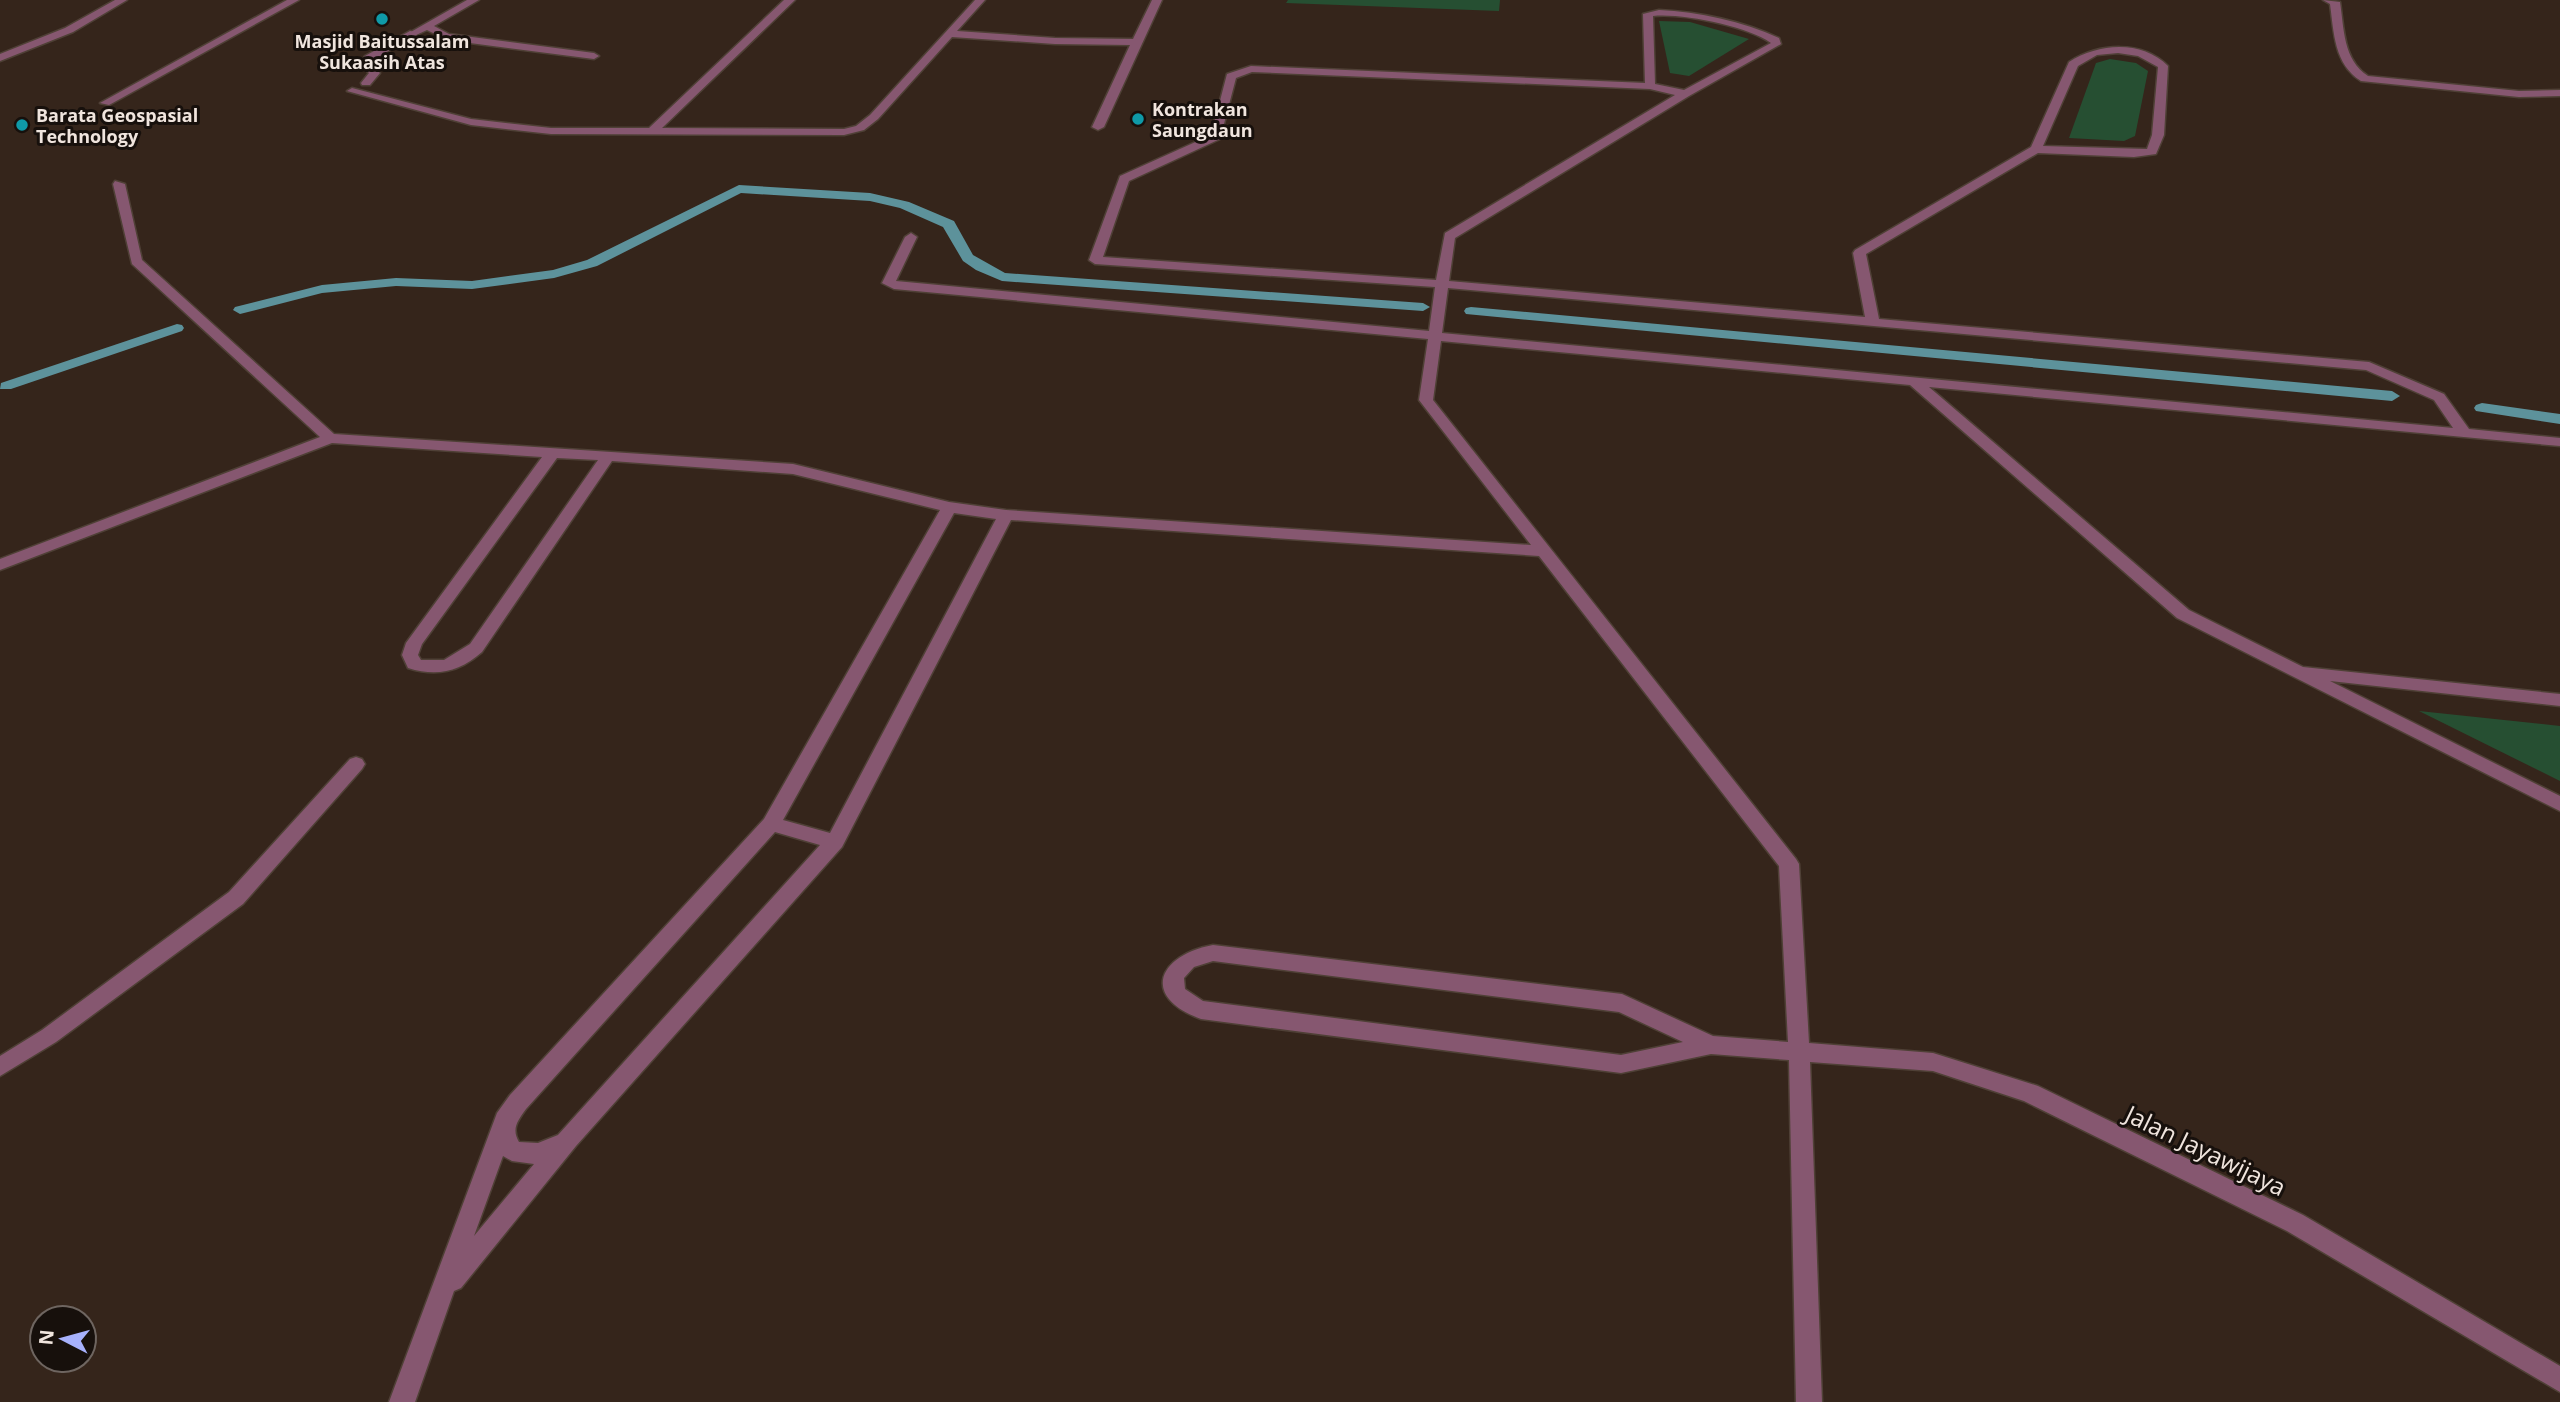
<svg xmlns="http://www.w3.org/2000/svg" width="2560" height="1402" font-family="'Open Sans',sans-serif">
  <rect width="100%" height="100%" fill="#35251b"/>
  <g fill="#264f32">
    <path d="M1288,0h212l-1,11 -213,-8z"/>
    <path d="M1659,21l31,1 59,17 -60,37 -19,-3z"/>
    <path d="M2110,59l26,4 12,8 -13,65 -11,5 -55,-3 27,-75z"/>
    <path d="M2419,711l141,15v55z"/>
  </g>
  <g fill="none" stroke-linecap="round" stroke-linejoin="round">
    <g fill="#5d929b" fill-rule="evenodd">
      <path d="M739,185l131,8 39,9 45,19 19,34 32,18 418,30 7,4 -7,4 -421,-30 -26,-11 -13,-9 -20,-34 -43,-19 -30,-7 -129,-8 -144,73 -43,12 -82,11 -76,-3 -74,7 -82,21 -7,-4 2,-3 87,-22 74,-7 76,3 81,-11 34,-10z"/>
      <path d="M1471,307l921,84 8,5 -8,5 -926,-87 -2,-3 2,-3z"/>
      <path d="M177,324l5,1 2,3 -2,3 -171,58h-11l1,-6z"/>
      <path d="M2482,403l78,11v10l-84,-13 -2,-3 2,-3z"/>
    </g>
    <g stroke="#4f4036" stroke-width="3">
      <path id="service" d="M410,31l9,2 -46,27 -2,4 9,9 -10,12h-8l-1,-2 8,-10 -9,-8 5,-9z"/>
    </g>
    <g stroke="#4f4036" stroke-width="3">
      <g id="minor">
        <path d="M115,0h12l-54,32 -73,29v-7l65,-26z"/>
        <path d="M287,0h12l-190,105 -9,-2z"/>
        <path d="M467,0h12l-45,26 15,8 145,19 5,3 -5,3 -147,-19 -20,-10 -13,6 -5,-3z"/>
        <path d="M784,0h11l-133,128 182,1 12,-3 14,-11 105,-115h10l-28,31 98,7 78,1 19,-39h10l-58,127 -6,3 -6,-3 38,-82 -75,-1 -103,-7 -74,82 -14,11 -20,5 -293,-1 -80,-9 -124,-34 5,-3 119,31 80,9h98z"/>
        <path d="M2323,0l17,2c4,26 3,58 28,74l151,15 41,-1v6l-41,1 -158,-16c-27,-17 -27,-48 -31,-77z"/>
        <path d="M1659,10c40,2 83,11 120,28l2,6 -92,52 -234,142 -6,43 416,36 -12,-64 2,-3 176,-103 38,-85c30,-19 73,-22 99,4l-4,69 -8,19 -22,3 -96,-4 -172,101 13,65 490,43 75,32 25,35 91,9v8l-631,-59 260,223 114,57 257,27v12l-230,-25 230,115v15l-383,-193 -267,-233 -469,-44 -8,59 363,459 3,5 10,179 124,10 105,33 265,129 257,151v26l-273,-161 -263,-130 -91,-30 -123,-9 12,340h-26l-7,-342 -78,-6 -90,19 -420,-54c-61,-22 -43,-64 12,-74l409,49 91,42 75,6 -9,-176 -240,-310 -528,-36 -169,327 -266,299 -115,142 -7,3 -39,111h-26l108,-289 13,-18 254,-276 176,-309 -147,-36 -181,-13 -130,191c-23,20 -45,25 -74,16l-6,-13 4,-12 136,-186 -210,-14 -332,127v-11l320,-122 -188,-173 -19,-80 2,-3 10,3 17,76 192,174 459,30 156,38 57,8 525,35 -112,-145 9,-61 -534,-50 -12,-6 23,-46 6,-4 6,4 -21,44 533,50 6,-44 -340,-23 -6,-4 31,-84 91,-41 16,-61 24,-8 394,17 -2,-69zM1653,16c29,-3 94,10 118,27l-87,47 -29,-6zM2118,53l20,3 20,11 -6,68 -5,14 -104,-3 35,-80 19,-11zM1252,72l398,17 25,6 -230,138 -9,47 -333,-23 26,-76 91,-42 16,-61zM1448,288l918,82 68,30 19,28 -1011,-95zM557,458l41,2 -128,184 -26,16h-23l-3,-5 4,-11zM954,513l42,6 -166,314 -47,-13zM775,832l45,13 -262,290 -20,8 -19,-1c-8,-13 -1,-22 7,-33zM1213,961l406,51 64,30 -62,13 -418,-54 -18,-12 -1,-11 10,-11zM503,1156l9,5 22,3 -60,72z"/>
        <path d="M356,757l6,2 3,5 -3,5 -119,135 -187,138 -56,34v-20l42,-26 187,-138 121,-133z"/>
      </g>
    </g>
    <use href="#service" fill="#865770" fill-rule="evenodd"/>
    <use href="#minor" fill="#865770" fill-rule="evenodd"/>
  </g>
  <g fill="#0f9aa8" stroke="#17100c" stroke-width="2.5">
    <circle cx="382" cy="19" r="7"/>
    <circle cx="1138" cy="119" r="7"/>
    <circle cx="22" cy="125" r="7"/>
  </g>
  <g text-anchor="middle" dominant-baseline="central" stroke-width="6" stroke-linejoin="round" paint-order="stroke">
    <g font-size="18" font-weight="bold" fill="#f0e5de" stroke="#17100c" text-anchor="start">
      <text x="382" y="41" text-anchor="middle">Masjid Baitussalam<tspan x="382" dy="21">Sukaasih Atas</tspan></text>
      <text x="1152" y="109">Kontrakan<tspan x="1152" dy="21">Saungdaun</tspan></text>
      <text x="36" y="115">Barata Geospasial<tspan x="36" dy="21">Technology</tspan></text>
    </g>
    <g font-size="24" fill="#f0e5de" stroke="#17100c">
      <text transform="translate(2206 1150) rotate(26)">Jalan Jayawijaya</text>
    </g>
  </g>
  <g transform="translate(63 1339) rotate(276)"><circle r="33" fill="#17100c" stroke="#6e6560" stroke-width="2"/>
  <path d="M0-5L12 26L0 18L-12 26Z" fill="#a7b1fc"/>
  <text y="-10" font-size="19" font-weight="bold" text-anchor="middle" fill="#f0e5de">N</text>
  </g>
</svg>
